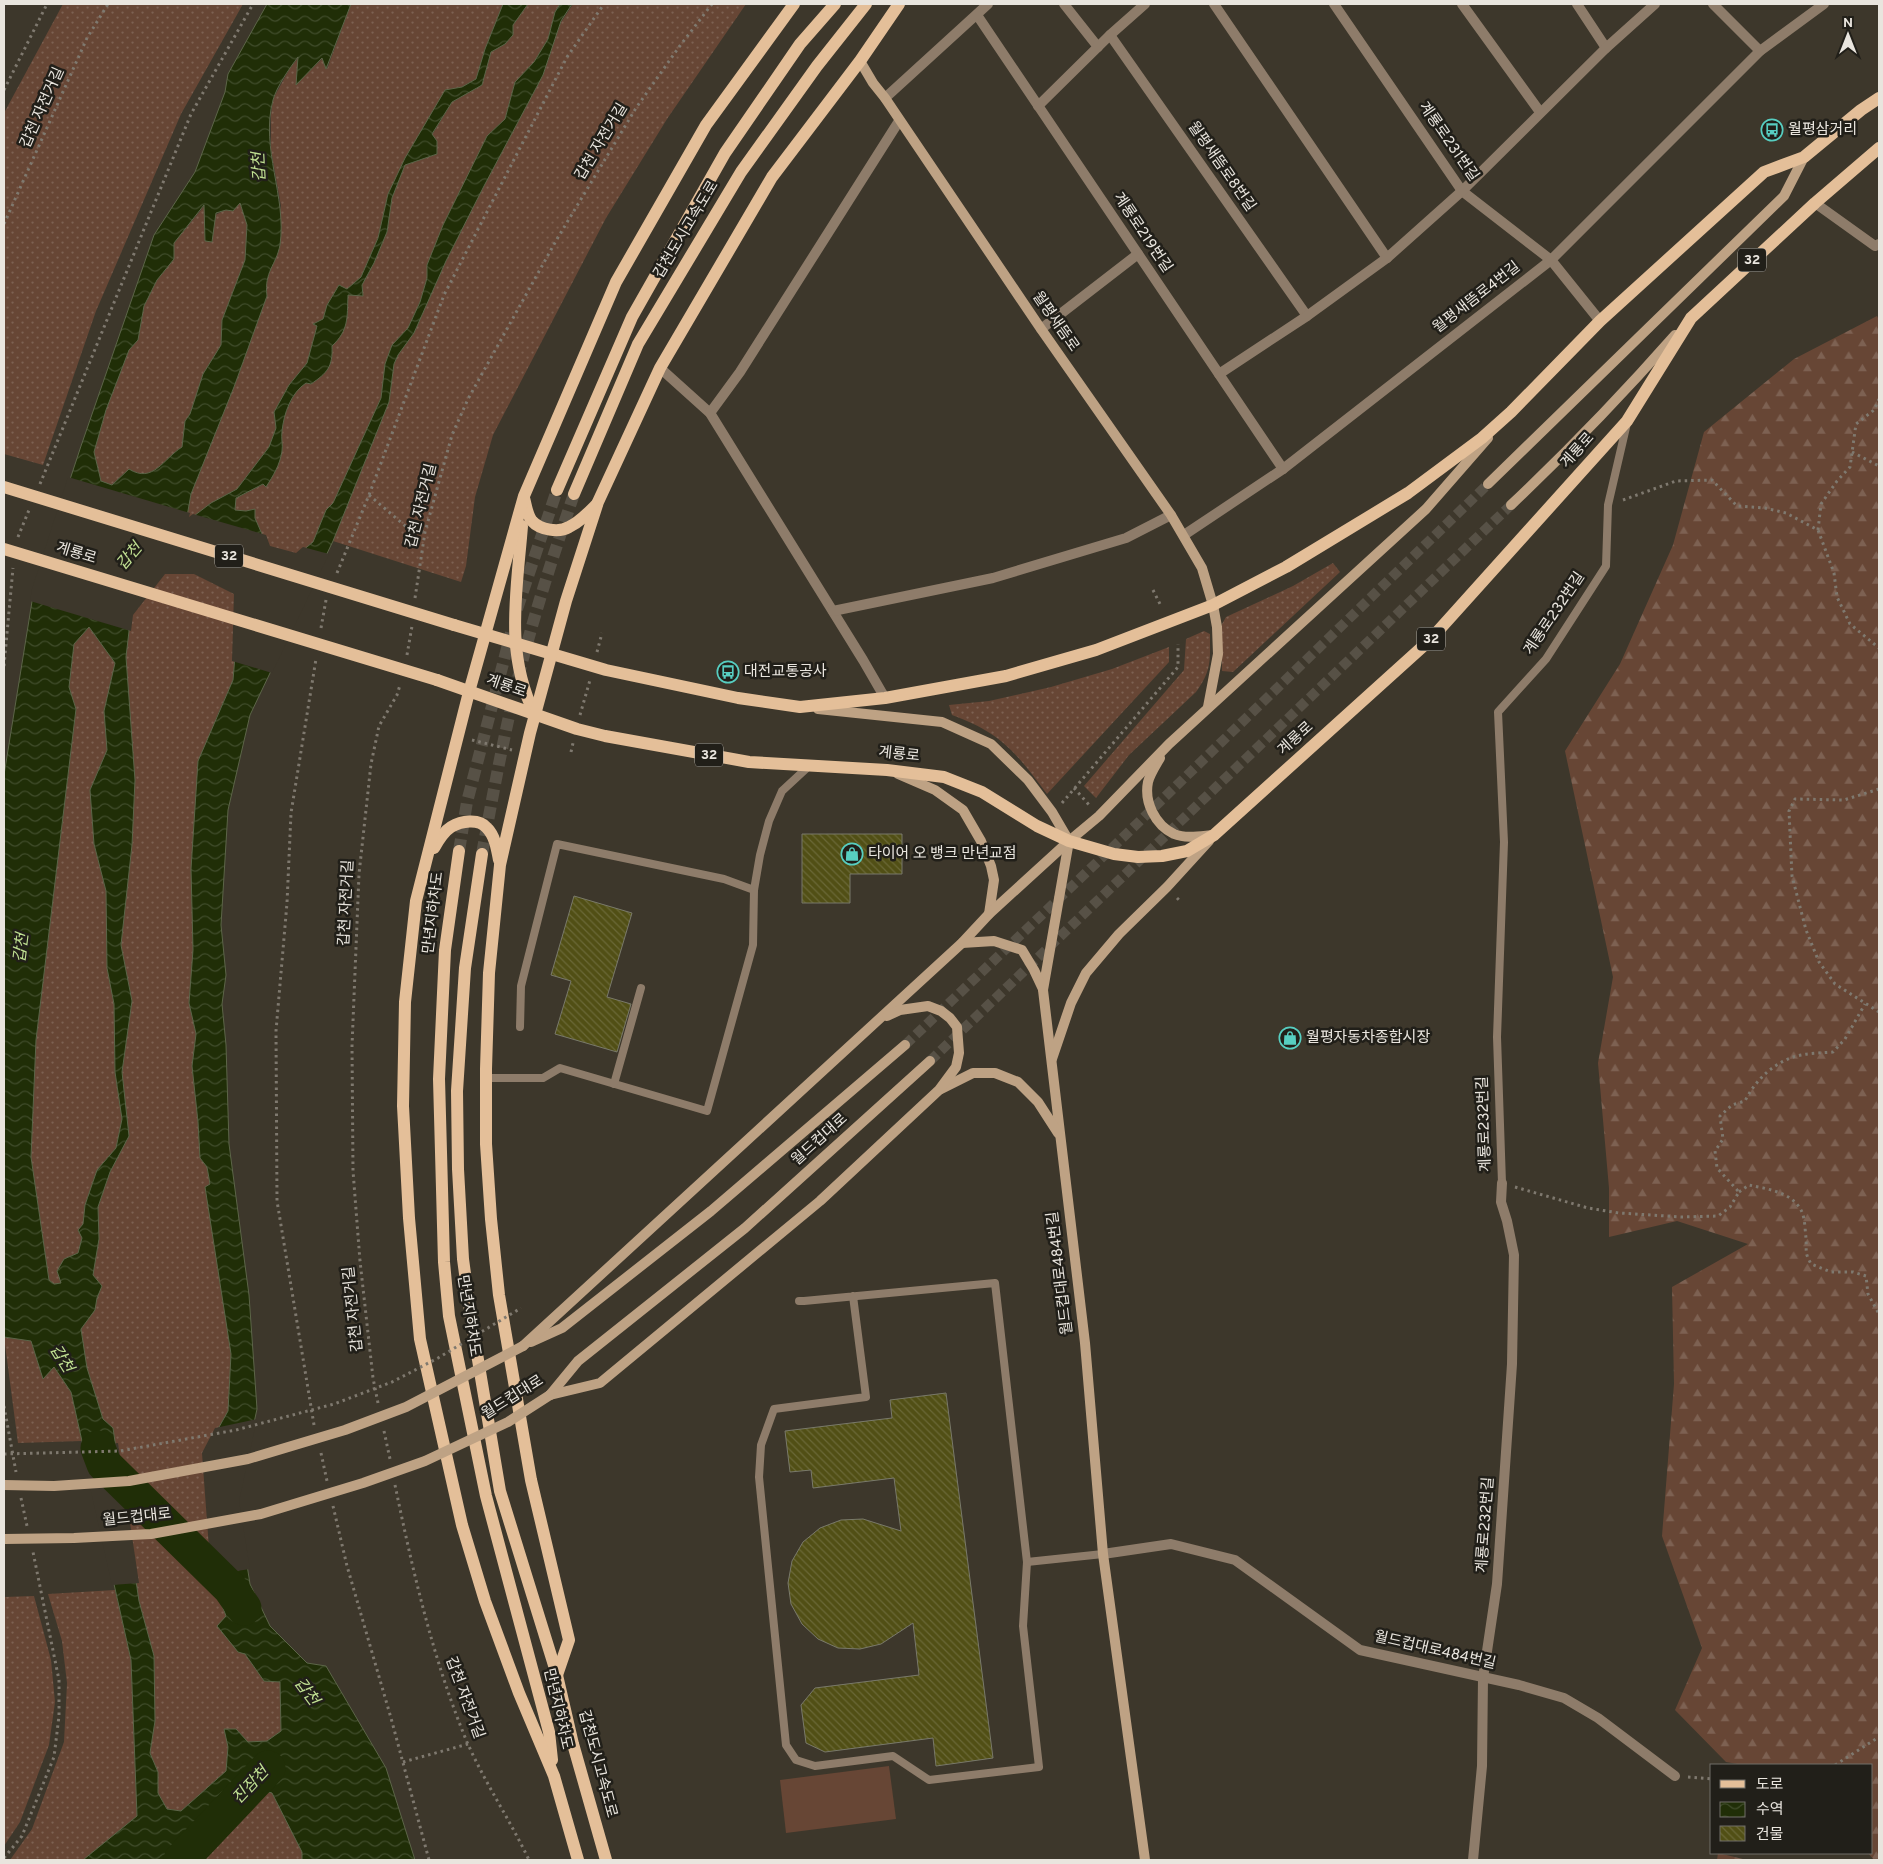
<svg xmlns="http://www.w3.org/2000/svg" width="1883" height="1864" font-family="Overpass,'Noto Sans KR',sans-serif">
  <defs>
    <pattern id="grass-dots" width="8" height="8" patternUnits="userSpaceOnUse" patternTransform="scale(1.25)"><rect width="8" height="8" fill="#674635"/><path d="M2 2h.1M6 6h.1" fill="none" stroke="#7d6152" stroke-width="1.8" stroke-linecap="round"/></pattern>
    <pattern id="forest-firs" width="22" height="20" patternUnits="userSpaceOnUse" patternTransform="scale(1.25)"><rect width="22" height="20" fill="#674635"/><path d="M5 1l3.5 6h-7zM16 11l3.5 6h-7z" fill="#7d6152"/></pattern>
    <pattern id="water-waves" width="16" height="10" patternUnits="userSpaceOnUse" patternTransform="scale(1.25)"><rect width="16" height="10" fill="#202e07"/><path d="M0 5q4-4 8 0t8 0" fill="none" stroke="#404c2b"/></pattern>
    <pattern id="building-back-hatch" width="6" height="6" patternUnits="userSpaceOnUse" patternTransform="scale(1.25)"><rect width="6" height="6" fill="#514f15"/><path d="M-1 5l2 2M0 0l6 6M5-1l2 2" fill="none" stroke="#6a6837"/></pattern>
  </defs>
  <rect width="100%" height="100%" fill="#3d372b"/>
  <g fill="url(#grass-dots)">
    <path d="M63,4h180l-62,110 -85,197 -53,154 -39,-11v-341z"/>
    <path d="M351,4h152l-18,45 -9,30 -14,8 -17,4 -57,103 -10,44 -17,39 -14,13 -8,-5 -12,20 -4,14 -10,5 4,2 -10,37 -18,22 -15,27 2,16 -7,19 -32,42 -26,14 -26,20 6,-29 43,-107 33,-91 -2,-13 5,-12 11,-65 -10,-56v-35l2,-16 17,-31 9,-11 -3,27 27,-26 4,11z"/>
    <path d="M528,4h32l-5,8 -7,27 -14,23 -19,20 -10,37 -18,17 -60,129v13l-7,24 -12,26 -16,17 -7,19 -4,34 -48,105 -7,7 -13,32 -17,14 -28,-8 -13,-30v-9l-9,2 -11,-1 1,-12 28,-14 1,3 17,-35v-21l3,-17 12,-25 9,-6 5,1c16,-11 22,-17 21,-38 16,-16 16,-29 16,-51h15l-1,-10 12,-22 13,-31 5,-34 13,-33 32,-11v-13l-5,-6 20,-33 30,-17 9,-33 14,-8 8,-19z"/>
    <path d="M573,4h173l-79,115 -61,99 -113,217 -18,62 -9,69 -5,16 -128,-41 56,-139 5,-38 4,-9 16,-22 32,-72 38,-75 59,-111 17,-51z"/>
    <path d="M240,202l7,23 -2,35 -23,60 -1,25 -18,29 -13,40 -5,7 -3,26c-19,12 -29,37 -53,22l-18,16 -10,-4 -7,-29 12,-42 15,-39 8,-21 9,-10 6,-34 13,-26 17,-21v-16l31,-38 1,15z"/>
    <path d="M1333,563l7,9 -107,100 -11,-1v-47l4,-7 67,-31z"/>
    <path d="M194,571l43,22 -1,51 -3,36 -17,38 -27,285 7,31 -4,32 6,56 2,36 7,9 3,17 -4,3 25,167 -3,57 -24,43 10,130 12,32 -8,11 27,27 19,27 16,1 1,49 -14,10 -19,1 -12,-13 -8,18 -2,24 -45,40 -14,-2 -9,-16v-21l-8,-19 5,-32 -1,-65 -15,-55 -26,-173 -10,-9 -16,-51 -6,-39 13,-19 3,-12 5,-12 -9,-11 6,-36 -1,-32 12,-35 19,-37 -7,-63 10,-71 -11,-56 11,-100 3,-64 -9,-124 5,-43 32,-42z"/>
    <path d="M89,627l26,36 -11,48 3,39 -17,40 4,54 12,47 1,77 7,36 1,68 7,47 -6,29 -19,22 -12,35 -3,33 -4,15 -14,6 -3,24 -7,1 -5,-4 -18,-123 5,-117 40,-330 -7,-22 5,-44z"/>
    <path d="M1204,631l6,3c0,26 2,36 -14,58l-67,63 -33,43 -12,-12 100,-116 2,-31z"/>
    <path d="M1169,647v15l-122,132c-31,-41 -45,-61 -95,-79l-3,-10 40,-4 62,-14 61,-18z"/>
    <path d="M4,1337l27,4 12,38 11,-13 17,26 11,49 -64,2z"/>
    <path d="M115,1590l16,70 6,156 -54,44h-73l22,-31 32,-87 3,-59 -5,-42 -14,-47z"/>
    <path d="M34,1596l17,64 4,42 -6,43 -29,77 -16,24v-249z"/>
    <path d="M258,1789l14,4 30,59v8h-110l-2,-29z"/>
  </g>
  <g fill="url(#forest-firs)">
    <path d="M1877,316l2,4v1540h-5l-6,-7h4v-88h-129l-17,-3 -51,-52 27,-62 -40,-112 12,-152 -2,-97 76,-43 -71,-23 -68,16v-49l-11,-125 15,-86 -48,-226 55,-87 53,-119 31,-113 90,-73z"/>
    <path d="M1718,1853l29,7h-30z"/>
  </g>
  <path fill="#674635" d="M889,1766l7,53 -110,14 -6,-53z"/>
  <path fill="url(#water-waves)" stroke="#5c6548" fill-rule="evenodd" d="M267,4h84l-25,65 -4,-11 -26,27 2,-28c-9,12 -21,29 -25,43 -13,48 14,97 7,145 -4,21 -16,26 -13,51l-33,91 -43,107 -5,28 25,-19 26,-14 32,-42 7,-19 -2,-16 15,-27 18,-22 10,-37 -4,-2 10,-5 4,-14 12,-20 8,4 14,-12 17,-39 10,-44 17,-36 40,-68 17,-3 14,-8 9,-30 18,-45h25l-15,21v10l-8,9 -14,8 -9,33 -30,17 -20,32 5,7v13l-32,11 -13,33 -5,34 -13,31 -12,22 1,11 -15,-1c-1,23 1,35 -16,51 1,21 -5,27 -21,38l-5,-1c-15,10 -22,30 -24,48 -1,7 1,14 0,20 -2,14 -9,25 -16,36l-3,-3 -27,14 -1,12 11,1 9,-2v9l13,30 28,8 17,-14 13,-32 7,-7 48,-105 4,-34 7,-19 16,-17 12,-26 7,-24v-13l16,-40 44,-89 18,-17 10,-37 19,-20 14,-23 7,-27 5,-8h12l-11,17 -18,54 -59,111 -38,75 -32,72 -16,22 -4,9 -5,38 -56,139 -83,174 -22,95 -7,115 5,50 -4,29 4,41 3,99 20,151 8,114 -20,92 13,83 20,42 37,37 19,3 60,102 29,92h-113v-8l-30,-59 -13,-4 -69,42 2,29h-109l54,-44 -6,-156 -60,-268 -17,-25 -11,12 -12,-38 -27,-4v-562l30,-186 47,-143 73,-211 41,-63 30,-80 3,-18zM240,203l7,22 -2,35 -23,60 -1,25 -18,29 -13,40 -5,7 -3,26c-19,12 -29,37 -53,22l-17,16 -11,-4 -7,-29 12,-42 15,-39 8,-21 9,-10 6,-34 13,-26 17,-21v-16l30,-38 1,36 7,1 4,-29 10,-3 7,1zM194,571l43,22 -1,51 -3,36 -35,81 -7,108 2,81 -4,53 7,31 -4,32 6,56 2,36 7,9 3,17 -5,3 26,167 -3,57 -24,43 10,130 12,32 -9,10 21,26 7,2 19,27 16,1 1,49 -14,10 -19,1 -12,-13h-12l4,18 -2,24 -45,40 -14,-2 -9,-16v-21l-8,-19 5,-32 -1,-65 -15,-55 -26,-173 -10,-9 -16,-51 -6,-39 14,-19 2,-12 5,-12 -9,-11 6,-36 -1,-32 12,-35 19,-36 -7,-64 10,-71 -11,-56 11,-100 3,-65 -9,-123 5,-43 32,-42zM89,627l26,36 -11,48 3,39 -17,40 4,54 12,47 1,77 7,36 1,68 7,47 -6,29 -19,22 -12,35 -2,19 -5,6 4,8 -4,15 -14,6 -7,12 4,12 -7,1 -5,-4 -18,-123 5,-117 40,-331 -7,-22 5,-43z"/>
  <g fill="#3d372b">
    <path d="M68,477l122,36 -1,4 4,-3 73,21 4,11 26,7 7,-6 26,7 -57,119 -40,-12 2,-67 -40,-20h-29l-32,41 -2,16 -101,-30 2,-12z"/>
    <path d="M257,1419l-18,82 11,68 -39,6 -9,-122 13,-25z"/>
    <path d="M118,1443l21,140 -27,2 -31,-138z"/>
  </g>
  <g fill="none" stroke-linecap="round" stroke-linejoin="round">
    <g stroke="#202e07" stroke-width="35">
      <path d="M98,1448l6,16 126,124 14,20"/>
      <path d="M181,1860l87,-92"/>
    </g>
  </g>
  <g fill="url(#building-back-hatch)" stroke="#79796a">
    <path d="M802,834h100v40h-52v29h-48z"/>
    <path d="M574,896l58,17 -25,84 24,7 -14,48 -62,-18 16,-53 -20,-6z"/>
    <path d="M946,1393l47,365 -57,8 -3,-28 -108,14 -19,-9 -5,-38 14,-17 104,-13 -6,-52 -32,21 -21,5 -22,-1 -20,-9 -16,-15 -11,-20 -3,-21 4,-22 11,-19 17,-14 21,-8 22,-1 38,12 -7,-53 -81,10 -2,-18 -21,2 -5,-41 107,-13 -2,-18z"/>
  </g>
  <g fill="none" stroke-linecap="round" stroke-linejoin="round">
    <g stroke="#575146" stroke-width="10" stroke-dasharray="10 5" stroke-linecap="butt">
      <path d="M905,1045l206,-196 377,-365"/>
      <path d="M930,1061l581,-556"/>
    </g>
    <g stroke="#575146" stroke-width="12" stroke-dasharray="12 6" stroke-linecap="butt">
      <path d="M517,609l40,-119"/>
      <path d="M459,851l8,-49 44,-169"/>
      <path d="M482,854c10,-55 20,-109 33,-164 16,-66 37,-131 59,-196"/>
    </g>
    <g stroke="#7f796f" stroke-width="3" stroke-dasharray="2.5 4" stroke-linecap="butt">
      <path d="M4,90l43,-86"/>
      <path d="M4,224l83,-186 21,-34"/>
      <path d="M1852,452l27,14"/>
      <path d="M40,484l151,-370 62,-110"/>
      <path d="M369,495l41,35 15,2"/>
      <path d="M1623,500l53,-19 36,-1 25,26 28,2 21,5 32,17 16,43 3,24 13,27 29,24"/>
      <path d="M1818,530l3,-26 16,-23 13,-14 6,-43 18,-14 5,-11"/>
      <path d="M18,537l11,-27"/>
      <path d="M337,573l32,-78 75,-200 123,-238 37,-53"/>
      <path d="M1153,590l7,14"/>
      <path d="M415,598l10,-66 27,-97 16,-36 89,-160 79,-131 43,-61 33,-43"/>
      <path d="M321,628l5,-28"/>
      <path d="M597,652l5,-19"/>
      <path d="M407,655l5,-29"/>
      <path d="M4,666l9,-98"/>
      <path d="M580,715l10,-35"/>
      <path d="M472,740l40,10"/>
      <path d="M571,752l2,-9"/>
      <path d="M1074,788l16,18"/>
      <path d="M1879,789l-35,11 -49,-1 -6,12 3,65 14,54 13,32 16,22 44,28"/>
      <path d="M1062,803l116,-136v-23"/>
      <path d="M1177,898l4,4"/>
      <path d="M1515,1187l73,21 31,5 63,4 36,-1 12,-9 9,-15 -22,-24 -2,-17 8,-12 -3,-23 12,-11 13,-4c11,-22 31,-41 56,-46 10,-2 21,-2 32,-3l12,-13 20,-35"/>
      <path d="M1739,1192l10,-7c18,4 44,7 53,27 3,7 3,18 4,26 1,14 -2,13 5,26l20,8h22l13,4 2,18 11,20"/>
      <path d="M378,1403l-5,-25 -13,-117 -7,-90 -1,-125 7,-172 12,-110 8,-38 18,-31 3,-10"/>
      <path d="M4,1406l12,66"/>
      <path d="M314,1425l-37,-224 -1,-170 11,-128 4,-90 25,-154"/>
      <path d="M384,1431l6,28"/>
      <path d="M321,1453l6,28"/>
      <path d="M395,1485c18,87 38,175 72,257 18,41 43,78 62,118"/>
      <path d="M21,1498l6,28"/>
      <path d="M333,1506l14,60 44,152 38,142"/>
      <path d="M403,1762l65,-18"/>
      <path d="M1835,1765l44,-28"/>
      <path d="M1688,1777l24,2"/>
      <path d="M4,1858l18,-22 32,-79 5,-41v-36l-26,-128"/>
    </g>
    <g stroke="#8e7c6a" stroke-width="8">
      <path d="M520,1027l1,-41 36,-142 167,35 30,11"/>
      <path d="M486,1078h57l17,-10 147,43 46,-166 1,-55 6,-35 9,-34 13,-30 27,-25"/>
      <path d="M614,1084l27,-96"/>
      <path d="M1502,1183l-5,-146 7,-195 -6,-130 48,-53 60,-93 2,-61 19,-82"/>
      <path d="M799,1301h5c64,-6 127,-12 191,-18l32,279 -4,64 16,141 -110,13 -36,-24 -78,10 -19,-6 -10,-15 -27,-268 2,-32 13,-36 92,-12 -13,-101"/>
      <path d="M1027,1562l76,-8"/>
    </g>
    <g stroke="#8e7c6a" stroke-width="10">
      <path d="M1064,4l34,43"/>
      <path d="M1214,4l173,254"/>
      <path d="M1334,4l128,187 89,69 49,61"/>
      <path d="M1462,4l78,108"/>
      <path d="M1577,4l29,44"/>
      <path d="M1713,4l47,47"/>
      <path d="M977,15l306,454"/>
      <path d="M1110,35l197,281"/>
      <path d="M885,98l103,-94"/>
      <path d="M1038,106l72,-71 35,-31"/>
      <path d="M1815,203l60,43 4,-2"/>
      <path d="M1041,329l97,-75"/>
      <path d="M660,368l50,45 153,247 22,38"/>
      <path d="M1219,374l88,-58 80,-58 75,-67 144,-143 49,-44"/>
      <path d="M710,413l30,-41 159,-251"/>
      <path d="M1184,535l99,-66 268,-209 209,-209 64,-47"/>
      <path d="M833,611l160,-33 133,-40 45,-23"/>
      <path d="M1103,1554l68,-10 64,16 125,90 159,35 45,13 34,20 77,58"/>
      <path d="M1473,1860l9,-94 1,-88 14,-94 15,-220 2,-109 -7,-34 -6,-19 1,-19"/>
    </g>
    <g stroke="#bea284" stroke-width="10">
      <path d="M860,61l13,22 12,15 156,231 130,186 31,53 11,37 4,22 1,27 -10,53"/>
      <path d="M1488,484l296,-288 20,-39"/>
      <path d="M1511,505c57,-54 112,-111 164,-170"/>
      <path d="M818,709l124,13 49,22 37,36 24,32 17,29 -26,149 42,353 18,211 42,306"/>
      <path d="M1160,758c-4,7 -10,16 -12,24 -4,20 7,43 26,52 12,5 27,2 39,1"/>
      <path d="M898,774l37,16 28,20 18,31 10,25 3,14 -5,34"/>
      <path d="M962,943l32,-2 28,9 12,20 9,19"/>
      <path d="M1052,1059l19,-56 15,-30 33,-39 48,-47 42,-46"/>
      <path d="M941,1089l32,-16h22l23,9 20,20 20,31"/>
      <path d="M531,1342l31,-14 149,-117 194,-166"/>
      <path d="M523,1346l439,-403 27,-29 80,-73 30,-25 70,-72 257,-235 62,-71"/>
      <path d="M550,1395l50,-12 220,-182 119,-111 17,-23 3,-14 -2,-26 -7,-9 -9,-7 -13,-5 -28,4 -13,6"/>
      <path d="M550,1395l28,-34 167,-133 185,-167"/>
    </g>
    <g stroke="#e4bf99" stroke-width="12">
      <path d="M557,490l75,-173 93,-164 75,-109 35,-40"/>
      <path d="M574,494l64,-150 103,-172 76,-106 49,-62"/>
      <path d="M524,498c2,7 3,17 8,23 8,9 27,12 37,6 11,-5 19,-14 28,-23"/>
      <path d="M522,526c-5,65 -18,127 13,189"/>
      <path d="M454,625l152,45 132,28 62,9 85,-9 121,-22 90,-26 117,-45 73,-38 122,-74 74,-55 29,-26 89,-91 164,-149 40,-15 57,-47 18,-12"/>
      <path d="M437,680l140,49 28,7 144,26 138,8 57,7 38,15 55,34 32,15 45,13 24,3 24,-1 25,-5 27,-16 216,-195 197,-219 64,-103 124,-115 64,-55"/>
      <path d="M434,848c4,-7 9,-16 17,-21 10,-6 28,-9 36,1 8,8 10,21 12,32"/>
      <path d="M459,851l-14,99 -6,129 5,183 5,54 37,180 63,236 3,28"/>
      <path d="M482,854l-17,114 -8,123 1,78 5,90 8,59 29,173 57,184 16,69 33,116"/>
      <path d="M557,1675l12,-35 -38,-160 -32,-185 -8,-76 -5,-75v-75l3,-96 11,-108 30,-132 36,-132 32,-99 62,-134 112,-191 88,-116 39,-57"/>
      <path d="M578,1860l-24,-84 -35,-83 -34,-92 -23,-76 -42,-186 -11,-121 -6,-112 2,-104 11,-101 53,-209 55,-196 92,-214 90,-157 88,-121"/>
    </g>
    <path stroke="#7f796f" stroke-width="3" stroke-dasharray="2.5 4" stroke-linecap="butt" d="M4,1454l116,-3 116,-21 98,-26 58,-22 46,-24 83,-50"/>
    <g stroke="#bea284" stroke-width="10">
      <path d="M4,1485l50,1 75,-5 119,-22 97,-29 61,-23 117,-61"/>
      <path d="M4,1539l70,-1 77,-4 110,-20 102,-31 62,-22 83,-39 42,-27"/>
    </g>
    <g stroke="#e4bf99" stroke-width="12">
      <path d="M4,487l450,138"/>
      <path d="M4,549l433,131"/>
    </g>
  </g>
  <defs>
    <g id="bus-ring" transform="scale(1.125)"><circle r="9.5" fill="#211f19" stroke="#57cec1" stroke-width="1.5"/><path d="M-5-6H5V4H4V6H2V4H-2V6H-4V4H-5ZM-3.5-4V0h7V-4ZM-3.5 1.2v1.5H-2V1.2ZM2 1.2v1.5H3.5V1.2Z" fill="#57cec1"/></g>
    <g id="shop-ring" transform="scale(1.125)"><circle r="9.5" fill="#211f19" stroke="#57cec1" stroke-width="1.5"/><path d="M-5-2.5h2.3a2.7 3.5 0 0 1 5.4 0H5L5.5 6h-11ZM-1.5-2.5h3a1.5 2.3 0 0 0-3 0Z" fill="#57cec1"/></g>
  </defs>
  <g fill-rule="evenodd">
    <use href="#bus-ring" x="1772" y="130"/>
    <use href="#bus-ring" x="728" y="672"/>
    <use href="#shop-ring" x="852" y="854"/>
    <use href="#shop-ring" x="1290" y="1038"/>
  </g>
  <g text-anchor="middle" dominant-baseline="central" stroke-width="5" stroke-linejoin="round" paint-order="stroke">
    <g fill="#211f19" stroke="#adaaa3" stroke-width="1">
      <rect x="1738" y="248.5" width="28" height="23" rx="4"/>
      <rect x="215" y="544.5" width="28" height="23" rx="4"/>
      <rect x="1417" y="627.5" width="28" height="23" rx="4"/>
      <rect x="695" y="743.5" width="28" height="23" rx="4"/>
    </g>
    <g font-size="14" font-weight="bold" fill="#e9e5de">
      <text x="1752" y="260">32</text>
      <text x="229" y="556">32</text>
      <text x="1431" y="639">32</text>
      <text x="709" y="755">32</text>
    </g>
    <g font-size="15" fill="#e9e5de" stroke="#211f19">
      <text transform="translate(43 108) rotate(-66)">갑천 자전거길</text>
      <text transform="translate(602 142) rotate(-59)">갑천 자전거길</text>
      <text transform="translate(1448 142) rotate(55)">계룡로231번길</text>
      <text transform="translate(1221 167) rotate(55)">월평새뜸로8번길</text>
      <text transform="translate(687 230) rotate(-59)">갑천도시고속도로</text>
      <text transform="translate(1142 233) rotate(56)">계룡로219번길</text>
      <text transform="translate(1477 298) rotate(-38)">월평새뜸로4번길</text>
      <text transform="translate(1055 322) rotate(55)">월평새뜸로</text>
      <text transform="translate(1578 451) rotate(-48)">계룡로</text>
      <text transform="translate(422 506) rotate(-76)">갑천 자전거길</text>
      <text transform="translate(76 554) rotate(17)">계룡로</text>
      <text transform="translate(1555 614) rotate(-56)">계룡로232번길</text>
      <text transform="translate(506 687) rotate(19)">계룡로</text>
      <text transform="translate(1296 739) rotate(-42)">계룡로</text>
      <text transform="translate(899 755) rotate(6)">계룡로</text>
      <text transform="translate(347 903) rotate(-87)">갑천 자전거길</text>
      <text transform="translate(434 913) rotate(-83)">만년지하차도</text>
      <text transform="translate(1485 1124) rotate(-92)">계룡로232번길</text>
      <text transform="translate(820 1140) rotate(-42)">월드컵대로</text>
      <text transform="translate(1061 1273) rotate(-97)">월드컵대로484번길</text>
      <text transform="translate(354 1309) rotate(-96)">갑천 자전거길</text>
      <text transform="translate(468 1316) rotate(81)">만년지하차도</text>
      <text transform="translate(513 1398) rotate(-32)">월드컵대로</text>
      <text transform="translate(137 1518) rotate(-6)">월드컵대로</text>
      <text transform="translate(1486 1525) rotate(-86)">계룡로232번길</text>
      <text transform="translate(1435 1651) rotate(13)">월드컵대로484번길</text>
      <text transform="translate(464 1698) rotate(70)">갑천 자전거길</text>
      <text transform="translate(557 1709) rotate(77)">만년지하차도</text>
      <text transform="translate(597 1764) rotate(75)">갑천도시고속도로</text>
    </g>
    <g font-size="15" fill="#e9e5de" stroke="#211f19" text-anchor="start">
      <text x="1788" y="130">월평삼거리</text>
      <text x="744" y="672">대전교통공사</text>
      <text x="868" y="854">타이어 오 뱅크 만년교점</text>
      <text x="1306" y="1038">월평자동차종합시장</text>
    </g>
    <g font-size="16" font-style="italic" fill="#c0e092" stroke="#211f19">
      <text transform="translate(260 167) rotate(-93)">갑천</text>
      <text transform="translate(130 557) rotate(-50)">갑천</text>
      <text transform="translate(22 948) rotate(-83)">갑천</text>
      <text transform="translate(61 1359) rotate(58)">갑천</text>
      <text transform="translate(306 1692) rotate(54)">갑천</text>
      <text transform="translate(251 1786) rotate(-47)">진잠천</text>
    </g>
  </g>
  <rect width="1883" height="1864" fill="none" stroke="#e9e5de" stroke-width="10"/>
  <rect x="1710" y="1764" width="162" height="90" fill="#211f19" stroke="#716e68"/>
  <rect x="1720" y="1780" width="25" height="8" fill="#e4bf99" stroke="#716e68"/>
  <text x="1756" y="1789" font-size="15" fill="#e9e5de">도로</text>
  <rect x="1720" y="1802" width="25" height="15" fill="url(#water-waves)" stroke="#716e68"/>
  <text x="1756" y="1814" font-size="15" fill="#e9e5de">수역</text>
  <rect x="1720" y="1826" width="25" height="15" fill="url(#building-back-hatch)" stroke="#716e68"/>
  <text x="1756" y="1839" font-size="15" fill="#e9e5de">건물</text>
  <g transform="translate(1848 35)" stroke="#211f19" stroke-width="4" paint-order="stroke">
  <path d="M0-4L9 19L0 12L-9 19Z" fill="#e9e5de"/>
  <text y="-8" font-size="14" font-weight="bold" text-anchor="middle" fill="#e9e5de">N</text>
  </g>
</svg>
